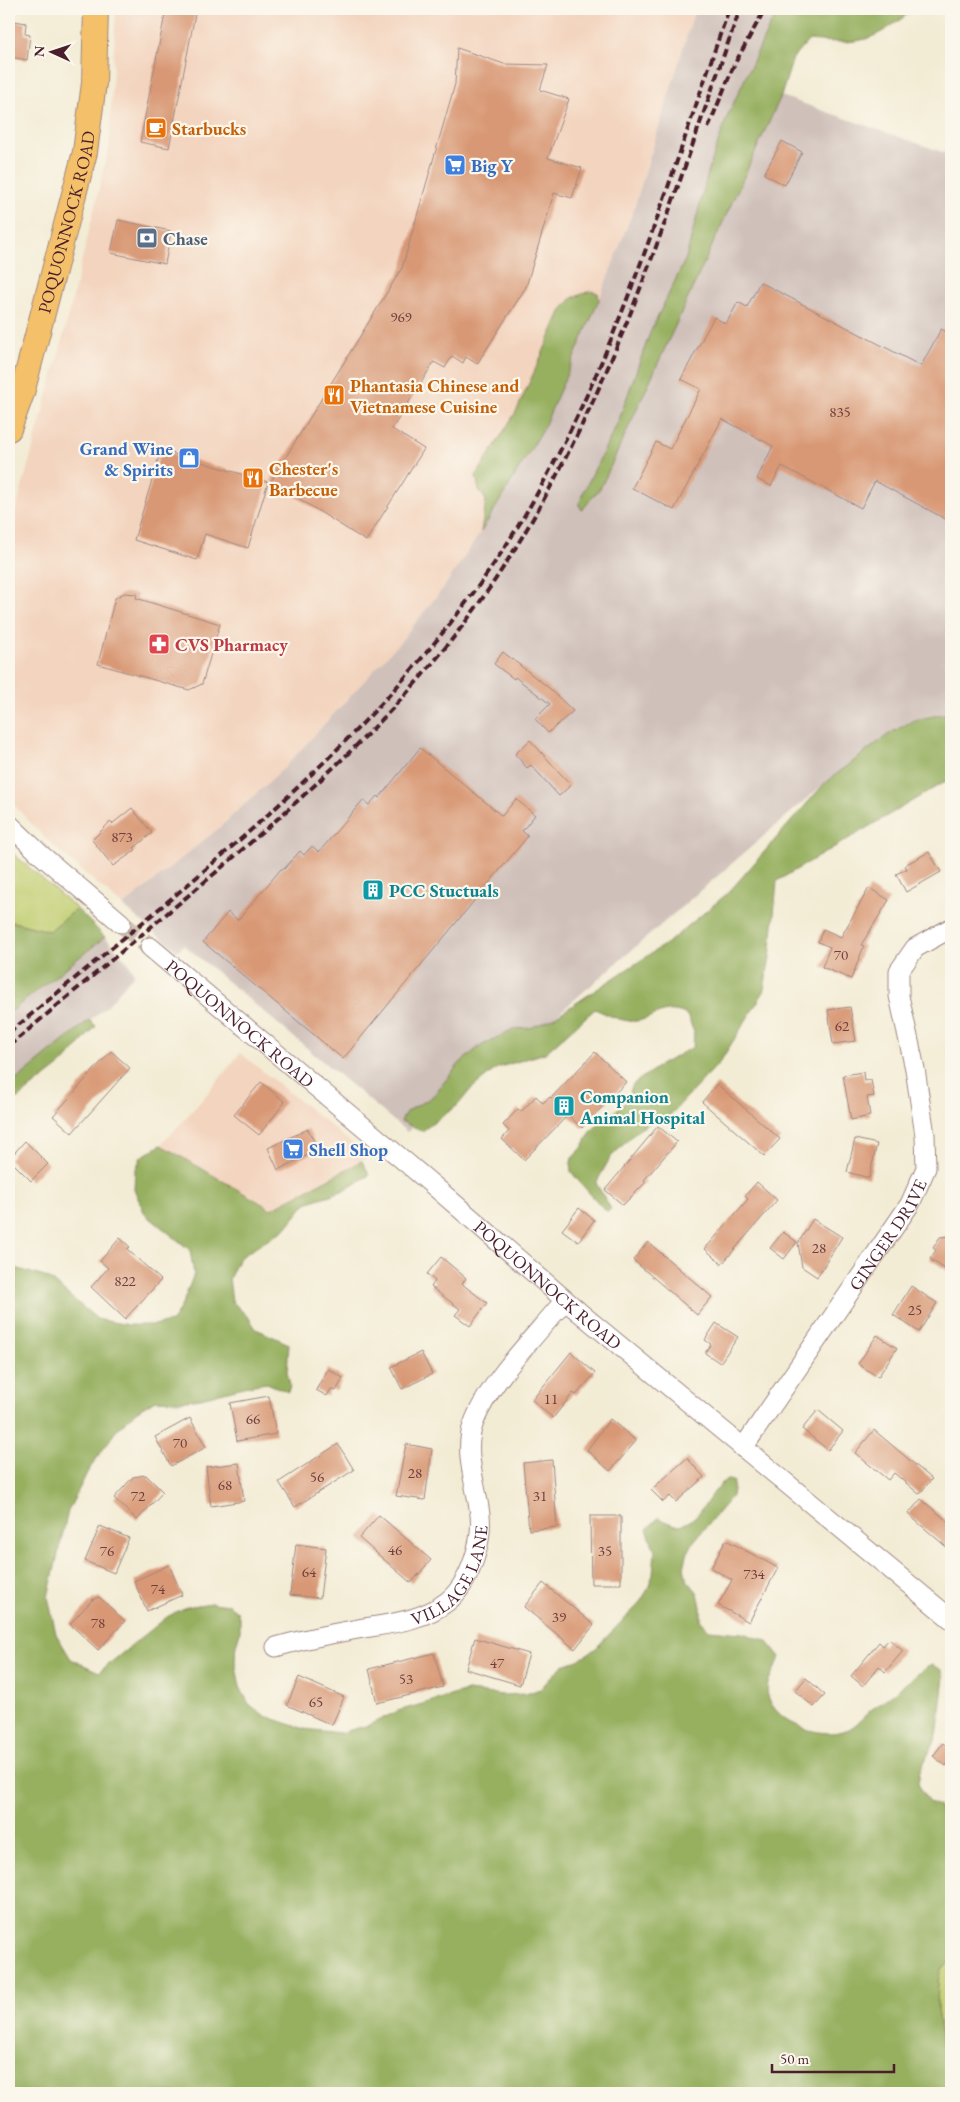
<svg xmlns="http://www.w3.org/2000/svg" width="960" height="2102" font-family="'EB Garamond',serif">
  <rect width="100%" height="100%" fill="#fbf7ec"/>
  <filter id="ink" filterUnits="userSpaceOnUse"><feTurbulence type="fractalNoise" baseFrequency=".02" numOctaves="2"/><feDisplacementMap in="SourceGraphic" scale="10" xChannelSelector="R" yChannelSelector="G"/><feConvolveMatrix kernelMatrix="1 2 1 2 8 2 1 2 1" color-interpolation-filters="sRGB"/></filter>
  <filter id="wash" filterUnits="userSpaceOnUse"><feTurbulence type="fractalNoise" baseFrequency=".0096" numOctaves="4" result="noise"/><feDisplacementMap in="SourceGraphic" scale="20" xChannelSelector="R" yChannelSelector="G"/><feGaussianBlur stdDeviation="1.12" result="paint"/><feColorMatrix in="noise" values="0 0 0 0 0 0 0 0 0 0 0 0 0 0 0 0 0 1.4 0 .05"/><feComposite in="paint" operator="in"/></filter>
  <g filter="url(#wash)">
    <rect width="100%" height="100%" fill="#f3ecd5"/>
    <g fill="#f3d4be">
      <path d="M116,9h579l-60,195 -36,96 -27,65 -47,97 -49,79 -32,46 -44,55 -115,125 -65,60 -97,79 -75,-65 -39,-41v-265l52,-189 48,-198z"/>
      <path d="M240,1053l129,104 -98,52 -110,-64 41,-45z"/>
    </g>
    <g fill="#cfc0ba">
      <path d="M695,9h94l-8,87 170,59v555l-7,4 -30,6 -25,14 -64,49 -273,236 -145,113 -223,-187 -7,6 -54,-45 97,-79 65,-60 115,-125 44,-55 37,-55 62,-103 56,-129 36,-95z"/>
      <path d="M105,937l25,28 4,9 -27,32 -98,80v-73z"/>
    </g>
    <g fill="#bfcc6d" stroke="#84764c">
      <path d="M9,850l68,59 -28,22 -40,-10z"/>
      <path d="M951,1961v103l-9,-16 -5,-39 1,-28 3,-12z"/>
    </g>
    <g fill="#97b060" stroke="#706846">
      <path d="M782,9h132c-42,33 -51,36 -105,31l-16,18 -12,38 -180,391 -19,23 -3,-5 4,-12 35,-71 32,-89 36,-75 23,-89 18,-52 44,-94z"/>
      <path d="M590,291l8,2 1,7 -56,129 -62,103 5,-32 -7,-10 -3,-14 41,-66 45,-100 10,-12z"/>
      <path d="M951,710v68l-174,103 -7,77 -7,35 -43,69 -51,54 -12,2 -20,13 -27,27 -14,25 15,26 -4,2c-3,-1 -35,-37 -36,-40 -1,-3 0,-9 1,-13l10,-10 10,-18 34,-28 7,-18 29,-20 31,-17 1,-15 -7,-17c-25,-13 -35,8 -57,6 -12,-1 -24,-7 -35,-12l-50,44 -48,15 -26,21 -13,16 -36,26 -21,-10 5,-9 26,-15 28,-34 19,-16 34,-18 17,-1 22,-9 118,-78 58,-48 97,-110 64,-49 25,-14 30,-6z"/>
      <path d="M77,909l28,28 -96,76v-92l40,10z"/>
      <path d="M89,1020l7,6 -34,38 -53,41v-19z"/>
      <path d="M161,1145l110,64 91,-48 7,14 -24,15 -39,13 -21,26 -46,29 -10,21 3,22 17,17 7,11 33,15 -2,28 3,13 -2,7 -21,-9 -20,3 -46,12 -21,3 -25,-1 -19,12 -18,16 -30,43 -20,40 -20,86 8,37 15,25 28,13 68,-55 19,-10 25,-4 18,2 8,6 3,9v12l-4,13 -1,16 5,26 9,17 16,12 39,13 36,4 29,-8 29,-14 69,-20 36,4 23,-1 14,-5 23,-24 15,-5 17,-11 43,-44 9,-14 6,-16 2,-24 -8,-22 12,-12c35,27 46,-23 68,-38l7,3 -2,14 -38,45 -7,13 -3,14 3,12 11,13 3,14v14l8,9 33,3 25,8 13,16c-4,13 -16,24 -12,39 8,28 55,45 81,33 8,-4 16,-14 23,-20 18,-13 35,-26 52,-40l8,-4 9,5 3,7 -7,59 -17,35 -2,13 11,18 9,4 3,6 10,3v146l-10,8 -3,12 -1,28 5,38 9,17v29h-942v-827l39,12 49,41 31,6h26l18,-3 11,-19 11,-29 -4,-24 -45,-36 -11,-25 1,-18 6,-14z"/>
    </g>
    <g id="blocks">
      <g fill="#d89875">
        <path d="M166,9h30l-27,139 -29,-6z"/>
        <path d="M9,20l17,3 -1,11 5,1 -3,25 -18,-3z"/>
        <path d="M457,48l47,16 44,1 -8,25 29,9 -21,59 34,10 -10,30 -18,-5 -28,94 -49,77 -11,-7 -3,6 -11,-7 -7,12 -11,-6 -42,67 32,20 -58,92 -95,-60 131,-213 53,-184z"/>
        <path d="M782,141l20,11 -17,33 -21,-11z"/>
        <path d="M118,220l53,11 -6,33 -54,-11z"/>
        <path d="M760,282l161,84 20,-37 10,5v188l-76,-41 -14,27 -79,-42 -11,20 -14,-7 16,-33 -51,-27 -48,91 -42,-22 24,-46 14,7 31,-60 -20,-10 33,-62 12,7 12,-22 9,5z"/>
        <path d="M161,450l107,32 -20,66 -43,-14 -8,26 -63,-20z"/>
        <path d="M124,593l13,1 -1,4 84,26 -18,60 -13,6 -91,-26 17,-66z"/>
        <path d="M503,652l46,36 24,23 -25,22 -13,-14 15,-15 -35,-27 -1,2 -20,-15z"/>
        <path d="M530,740l41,45 -12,11 -28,-31 -4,3 -12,-14z"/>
        <path d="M420,748l82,68 14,-17 19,16 -13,16 6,5 -185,223 -140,-117 25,-30 10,8 43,-51h3l16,-18 4,4 8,-9 7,6 44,-52 6,5 8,-9 2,2z"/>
        <path d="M132,808l20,25 -18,15 2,2 -23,16 -21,-26 18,-18 2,2z"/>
        <path d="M929,852l12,20 -35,20 -10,-18 11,-5 -2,-4z"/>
        <path d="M869,888l20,12 -28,45 3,1 -13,33 -29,-12 8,-20 -12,-5 5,-13 18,8z"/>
        <path d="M850,1007l6,34 -23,3 -5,-34z"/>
        <path d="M111,1051l19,17 -58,65 -19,-17z"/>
        <path d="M595,1052l31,30 -44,46 -14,-13 -44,45 -22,-21 7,-8 -6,-6 15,-16 3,3 15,-16 7,7 7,-6 1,1z"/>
        <path d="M863,1072l1,9 7,-1 3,16 -7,1 3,19 -19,4 -8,-45z"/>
        <path d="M261,1082l24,20 -26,33 -25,-20z"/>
        <path d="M717,1084l63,55 -16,17 -62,-54z"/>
        <path d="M658,1126l19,16 -33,38 2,2 -23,23 -18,-15z"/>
        <path d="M308,1129l10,21 -40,20 -10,-22z"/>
        <path d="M855,1139l22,5 -8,34 -22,-6z"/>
        <path d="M25,1141l23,23 -17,17 -22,-22z"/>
        <path d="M757,1182l20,18 -55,64 -17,-15 43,-50 -3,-3z"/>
        <path d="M579,1208l15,12 -16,22 -16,-12z"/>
        <path d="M813,1219l29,18 -25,40 -15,-10 -4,-24z"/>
        <path d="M783,1232l14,10 -13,17 -14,-11z"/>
        <path d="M951,1236v37l-21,-14 6,-9 -3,-2 7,-11z"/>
        <path d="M120,1238l10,9 -3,2 34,31 -36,39 -34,-32 17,-19 -8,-7z"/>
        <path d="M648,1242l64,55 -15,18 -64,-55z"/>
        <path d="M441,1257l25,21 -4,6 25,19 -17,23 -15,-11 5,-6 -29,-22 4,-6 -8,-7z"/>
        <path d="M911,1286l26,17 -18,29 -26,-17z"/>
        <path d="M716,1323l22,14 -18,26 -15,-10 6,-9 -6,-4z"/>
        <path d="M877,1335l20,13 -19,29 -20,-13z"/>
        <path d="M421,1352l11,22 -30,15 -11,-22z"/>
        <path d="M571,1352l24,21 -19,22 -3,-2 -20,25 -21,-18z"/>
        <path d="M328,1369l15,9 -7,13 -5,-2 -4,7 -11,-6z"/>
        <path d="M269,1396l7,38 -39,7 -7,-38z"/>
        <path d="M818,1410l25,21 -15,19 -26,-21z"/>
        <path d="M190,1418l16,29 -35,19 -16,-29z"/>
        <path d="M610,1419l26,22 -26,30 -23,-21z"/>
        <path d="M874,1430l58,49 -13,15 -25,-21 -6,7 -33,-27z"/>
        <path d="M338,1444l16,26 -59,37 -16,-25z"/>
        <path d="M406,1444l26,5 -7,51 -29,-4z"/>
        <path d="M687,1458l17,19 -28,25 -6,-6 -7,6 -12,-12z"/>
        <path d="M552,1460l5,67 -28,3 -6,-67z"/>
        <path d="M239,1463l5,38 -33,5 -5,-39z"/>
        <path d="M146,1475l17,17 -26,28 -23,-22 19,-21z"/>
        <path d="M921,1499l30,25v27l-43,-37z"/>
        <path d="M379,1515l52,45 -20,23 -52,-45z"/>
        <path d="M590,1516h31v68h-30z"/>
        <path d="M100,1526l29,12 -15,35 -29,-12z"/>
        <path d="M726,1540l52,28 -29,54 -31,-17 14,-25 -21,-12z"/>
        <path d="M296,1544l30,4 -6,50 -30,-3z"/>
        <path d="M169,1565l13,30 -35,16 -13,-30z"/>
        <path d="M543,1583l51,42 -19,24 -51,-42z"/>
        <path d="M99,1597l26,24 -27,29 -28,-26 22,-24z"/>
        <path d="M475,1638l54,16 -9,31 -54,-16z"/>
        <path d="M889,1639l14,12 -18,21 -6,-6 -16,20 -12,-10 28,-34 4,4z"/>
        <path d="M434,1653l9,34 -66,16 -8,-34z"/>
        <path d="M299,1677l45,20 -12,28 -45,-20z"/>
        <path d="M806,1678l19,17 -11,12 -19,-16z"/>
        <path d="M943,1743l8,7v8l-5,8 -13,-10z"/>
      </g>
    </g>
  </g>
  <g filter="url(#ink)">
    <use href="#blocks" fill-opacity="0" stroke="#9e8680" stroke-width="1"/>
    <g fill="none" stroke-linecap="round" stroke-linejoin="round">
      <path stroke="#d1c3b3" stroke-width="19" stroke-dasharray="19 9" stroke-linecap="butt" d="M121,923l29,24"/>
      <g stroke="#9e8680" stroke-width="21">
        <g id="minor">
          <path d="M9,824l31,30 81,69"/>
          <path id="s1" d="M150,947l284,239 145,126 372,307"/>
          <path id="s2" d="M743,1448l167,-244 16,-36 -1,-33 -10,-66 -16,-73v-25l16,-23 36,-20"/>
          <path id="s3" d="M276,1647c27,-8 54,-13 82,-18 30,-5 65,-8 90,-28 23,-19 37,-64 31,-93 -4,-27 -15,-56 -6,-83 15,-43 63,-89 92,-125"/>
        </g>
      </g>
      <g stroke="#9e8680" stroke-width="26">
        <g id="major">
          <path id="s4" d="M9,429l13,-36 63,-241 9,-69 2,-74"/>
        </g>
      </g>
      <use href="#minor" stroke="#fff" stroke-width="19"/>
      <use href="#major" stroke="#f4c16a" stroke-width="24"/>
      <g stroke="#4a1f2b" stroke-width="4" stroke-dasharray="8 4" stroke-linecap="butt">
        <path d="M708,128l26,-63 31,-56"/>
        <path d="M9,1033c162,-136 335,-265 462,-437 128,-172 188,-388 258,-587"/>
        <path d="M9,1046c68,-57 137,-115 205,-172 98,-84 193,-168 268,-275 124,-178 186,-388 258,-590"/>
      </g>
    </g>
  </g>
  <defs>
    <g id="cafe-square" transform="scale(1.125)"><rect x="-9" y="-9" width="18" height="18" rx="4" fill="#e8710a" stroke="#fbf7ec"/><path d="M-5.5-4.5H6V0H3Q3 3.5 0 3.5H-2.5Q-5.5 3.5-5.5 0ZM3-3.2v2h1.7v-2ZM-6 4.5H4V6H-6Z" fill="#fff"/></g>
    <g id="supermarket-square" transform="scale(1.125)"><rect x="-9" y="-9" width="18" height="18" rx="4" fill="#3f7fe0" stroke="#fbf7ec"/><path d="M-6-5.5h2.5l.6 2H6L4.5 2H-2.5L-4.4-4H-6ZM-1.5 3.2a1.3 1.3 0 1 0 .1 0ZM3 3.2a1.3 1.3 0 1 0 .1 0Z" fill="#fff"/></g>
    <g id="bank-square" transform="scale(1.125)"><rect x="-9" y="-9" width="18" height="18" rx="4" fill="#5c6f8a" stroke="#fbf7ec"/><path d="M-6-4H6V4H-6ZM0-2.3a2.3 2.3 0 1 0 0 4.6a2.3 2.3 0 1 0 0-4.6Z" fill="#fff"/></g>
    <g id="restaurant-square" transform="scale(1.125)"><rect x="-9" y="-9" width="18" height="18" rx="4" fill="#e8710a" stroke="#fbf7ec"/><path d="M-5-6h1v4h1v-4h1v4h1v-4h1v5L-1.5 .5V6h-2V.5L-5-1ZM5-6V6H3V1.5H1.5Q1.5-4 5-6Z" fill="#fff"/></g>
    <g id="shop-square" transform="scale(1.125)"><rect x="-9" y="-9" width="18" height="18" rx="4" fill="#3f7fe0" stroke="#fbf7ec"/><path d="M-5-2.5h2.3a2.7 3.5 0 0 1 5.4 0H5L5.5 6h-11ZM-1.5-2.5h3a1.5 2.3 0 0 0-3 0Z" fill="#fff"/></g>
    <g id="pharmacy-square" transform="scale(1.125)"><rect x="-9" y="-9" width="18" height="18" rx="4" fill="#e0444e" stroke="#fbf7ec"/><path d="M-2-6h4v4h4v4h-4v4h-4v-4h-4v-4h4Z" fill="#fff"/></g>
    <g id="building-square" transform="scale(1.125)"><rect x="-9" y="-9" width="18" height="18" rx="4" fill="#0f9aa8" stroke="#fbf7ec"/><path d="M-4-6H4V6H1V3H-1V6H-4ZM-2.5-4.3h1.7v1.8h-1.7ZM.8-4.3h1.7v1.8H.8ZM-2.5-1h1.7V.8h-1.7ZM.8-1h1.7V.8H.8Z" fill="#fff"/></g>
  </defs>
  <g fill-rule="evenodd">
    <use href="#cafe-square" x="156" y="128"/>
    <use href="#supermarket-square" x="455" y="165"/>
    <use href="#bank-square" x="147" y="238"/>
    <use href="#restaurant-square" x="334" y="395"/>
    <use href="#shop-square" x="189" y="458"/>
    <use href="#restaurant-square" x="253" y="478"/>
    <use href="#pharmacy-square" x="159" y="644"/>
    <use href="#building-square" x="373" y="890"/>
    <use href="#building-square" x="564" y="1106"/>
    <use href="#supermarket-square" x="293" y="1149"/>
  </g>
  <g text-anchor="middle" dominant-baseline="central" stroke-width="4.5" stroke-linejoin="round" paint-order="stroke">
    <g font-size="15" fill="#6e3d3e">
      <text x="401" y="316">969</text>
      <text x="840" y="411">835</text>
      <text x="122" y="836">873</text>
      <text x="841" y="954">70</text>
      <text x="842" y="1025">62</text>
      <text x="819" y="1247">28</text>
      <text x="125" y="1280">822</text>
      <text x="915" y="1309">25</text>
      <text x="551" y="1398">11</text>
      <text x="253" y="1418">66</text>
      <text x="180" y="1442">70</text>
      <text x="415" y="1472">28</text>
      <text x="317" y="1476">56</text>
      <text x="225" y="1484">68</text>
      <text x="138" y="1495">72</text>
      <text x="540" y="1495">31</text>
      <text x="395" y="1549">46</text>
      <text x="107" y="1550">76</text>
      <text x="605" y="1550">35</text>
      <text x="309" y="1571">64</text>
      <text x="754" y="1573">734</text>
      <text x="158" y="1588">74</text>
      <text x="559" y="1616">39</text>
      <text x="98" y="1622">78</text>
      <text x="497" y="1662">47</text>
      <text x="406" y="1678">53</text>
      <text x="316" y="1701">65</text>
    </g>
    <g font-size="18" font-weight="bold" fill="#c56008" stroke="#fbf7ec" text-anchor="start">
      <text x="172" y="128">Starbucks</text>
      <text x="350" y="385">Phantasia Chinese and<tspan x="350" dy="21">Vietnamese Cuisine</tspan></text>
      <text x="269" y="468">Chester's<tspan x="269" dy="21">Barbecue</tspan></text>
    </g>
    <g font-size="18" font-weight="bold" fill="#366cbe" stroke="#fbf7ec" text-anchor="start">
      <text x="471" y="165">Big Y</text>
      <text x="173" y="448" text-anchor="end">Grand Wine<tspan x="173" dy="21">&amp; Spirits</tspan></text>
      <text x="309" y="1149">Shell Shop</text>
    </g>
    <g font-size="18" fill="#4a1f2b" stroke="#fbf7ec">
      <text stroke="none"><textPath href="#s4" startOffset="215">POQUONNOCK ROAD</textPath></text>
      <text stroke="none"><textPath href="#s1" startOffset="118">POQUONNOCK ROAD</textPath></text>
      <text stroke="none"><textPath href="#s2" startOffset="258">GINGER DRIVE</textPath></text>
      <text stroke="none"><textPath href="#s1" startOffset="522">POQUONNOCK ROAD</textPath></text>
      <text stroke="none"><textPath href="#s3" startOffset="201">VILLAGE LANE</textPath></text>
    </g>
    <g font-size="18" font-weight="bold" fill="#4e5e75" stroke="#fbf7ec" text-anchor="start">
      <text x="163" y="238">Chase</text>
    </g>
    <g font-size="18" font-weight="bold" fill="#be3a42" stroke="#fbf7ec" text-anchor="start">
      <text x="175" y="644">CVS Pharmacy</text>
    </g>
    <g font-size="18" font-weight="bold" fill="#0d838f" stroke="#fbf7ec" text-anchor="start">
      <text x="389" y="890">PCC Stuctuals</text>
      <text x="580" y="1096">Companion<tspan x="580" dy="21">Animal Hospital</tspan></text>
    </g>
  </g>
  <rect width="960" height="2102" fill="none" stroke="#fbf7ec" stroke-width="30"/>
  <g transform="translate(52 52) rotate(273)" stroke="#fbf7ec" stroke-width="4" paint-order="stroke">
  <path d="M0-4L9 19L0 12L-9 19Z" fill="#4a1f2b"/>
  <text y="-8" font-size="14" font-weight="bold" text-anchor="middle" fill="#4a1f2b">N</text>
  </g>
  <path d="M772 2064v8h122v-8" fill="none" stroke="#4a1f2b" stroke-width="2.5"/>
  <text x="780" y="2064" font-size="15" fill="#4a1f2b" stroke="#fbf7ec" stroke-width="4" paint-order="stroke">50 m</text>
</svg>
